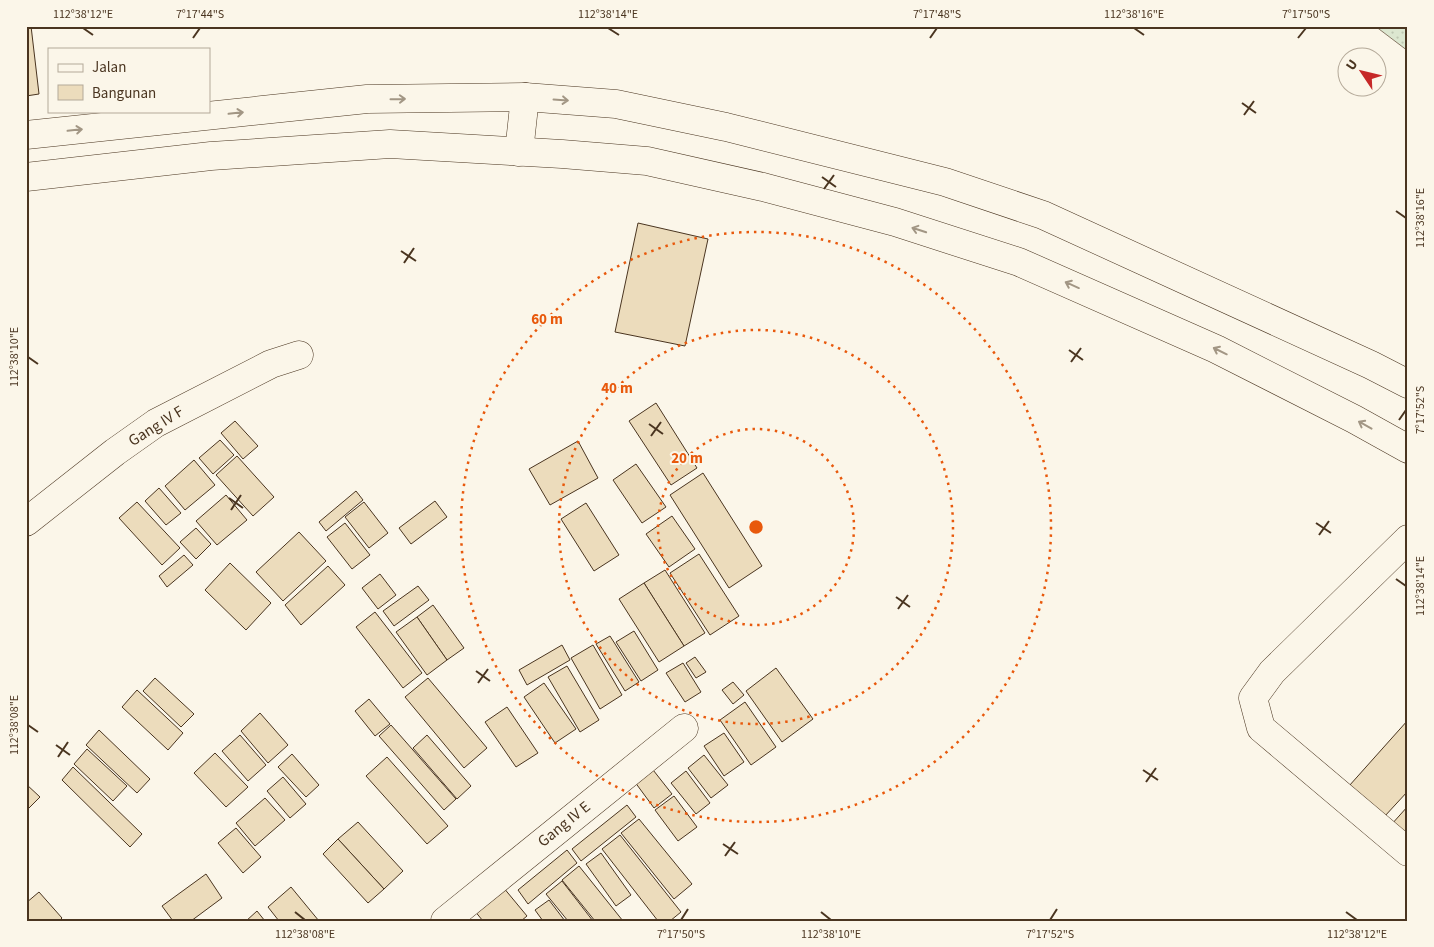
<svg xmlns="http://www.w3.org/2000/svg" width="1434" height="947" font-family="'Source Sans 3',sans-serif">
  <defs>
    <pattern id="grass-dots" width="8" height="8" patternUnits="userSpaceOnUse" patternTransform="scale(1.25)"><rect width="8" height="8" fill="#dce7d0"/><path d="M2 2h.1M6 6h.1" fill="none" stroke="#bec7b2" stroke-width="1.8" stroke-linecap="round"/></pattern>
  </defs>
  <rect width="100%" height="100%" fill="#fbf6e9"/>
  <path fill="url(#grass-dots)" stroke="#887966" d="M1375,26h33v25z"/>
  <g fill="#ecdcbc" stroke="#4a3520">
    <path d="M26,26h5l8,68 -13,2z"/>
    <path d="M638,223l70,16 -23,107 -70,-14z"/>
    <path d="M656,403l41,65 -26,17 -42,-64z"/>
    <path d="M235,421l23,25 -15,13 -22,-26z"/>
    <path d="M220,440l14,15 -21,19 -14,-16z"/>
    <path d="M578,441l20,37 -48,27 -21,-36z"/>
    <path d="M237,456l37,41 -21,19 -37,-41z"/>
    <path d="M194,460l21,25 -30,25 -20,-24z"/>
    <path d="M636,464l30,43 -24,16 -29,-43z"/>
    <path d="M703,473l59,93 -33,22 -59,-93z"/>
    <path d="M159,488l22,25 -15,12 -21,-24z"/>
    <path d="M356,491l7,9 -37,31 -7,-9z"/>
    <path d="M226,495l21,25 -30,25 -21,-24z"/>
    <path d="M435,501l12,16 -36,27 -12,-16z"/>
    <path d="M137,502l43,46 -18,17 -43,-47z"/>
    <path d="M364,502l24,31 -19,15 -24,-31z"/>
    <path d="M586,503l33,52 -25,16 -33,-52z"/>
    <path d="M672,516l23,33 -26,18 -23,-33z"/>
    <path d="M345,523l25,32 -18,14 -25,-32z"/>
    <path d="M196,528l15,16 -15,15 -16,-17z"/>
    <path d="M299,532l27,29 -43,40 -27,-29z"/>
    <path d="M699,554l40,62 -29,19 -40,-62z"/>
    <path d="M184,555l9,10 -26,22 -8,-11z"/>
    <path d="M230,563l41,40 -25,27 -41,-40z"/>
    <path d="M328,566l17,19 -44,40 -16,-20z"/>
    <path d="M665,570l40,63 -21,13 -40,-63z"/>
    <path d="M380,574l16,21 -18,14 -16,-21z"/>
    <path d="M644,583l40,63 -25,16 -40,-63z"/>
    <path d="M418,586l11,14 -35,26 -11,-15z"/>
    <path d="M433,605l31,43 -17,12 -30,-43z"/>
    <path d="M375,612l47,61 -19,15 -47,-61z"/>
    <path d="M417,617l30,43 -20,15 -31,-43z"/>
    <path d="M634,631l24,39 -17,11 -25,-39z"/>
    <path d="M610,636l29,46 -14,9 -29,-47z"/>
    <path d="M562,645l8,15 -43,25 -8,-15z"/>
    <path d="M593,645l29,50 -22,14 -29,-51z"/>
    <path d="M695,657l11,15 -10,6 -10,-15z"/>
    <path d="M683,663l18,29 -16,10 -19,-29z"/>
    <path d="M567,666l32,54 -19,12 -32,-55z"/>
    <path d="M776,668l37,51 -31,23 -36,-51z"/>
    <path d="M155,678l39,36 -13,13 -38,-36z"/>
    <path d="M428,678l59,70 -23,20 -59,-71z"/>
    <path d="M733,682l11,13 -11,9 -11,-14z"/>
    <path d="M544,683l32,46 -21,14 -31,-46z"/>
    <path d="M137,690l46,43 -15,17 -46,-43z"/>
    <path d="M369,699l21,25 -15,12 -20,-25z"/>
    <path d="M745,702l31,45 -25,18 -31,-45z"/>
    <path d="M507,707l31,46 -22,14 -31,-45z"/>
    <path d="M260,713l28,32 -20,18 -27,-32z"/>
    <path d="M1408,720v71l-24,26 -35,-31z"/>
    <path d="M391,725l65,74 -12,11 -65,-74z"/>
    <path d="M99,730l51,49 -13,14 -51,-48z"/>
    <path d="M724,733l20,29 -20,14 -20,-30z"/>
    <path d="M240,735l26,30 -18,16 -26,-30z"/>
    <path d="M427,735l44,51 -14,13 -44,-51z"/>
    <path d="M87,749l40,37 -14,15 -39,-37z"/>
    <path d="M215,753l33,34 -22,20 -32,-34z"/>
    <path d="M292,754l27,31 -13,12 -28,-30z"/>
    <path d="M704,755l24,30 -17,13 -23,-30z"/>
    <path d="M387,757l61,69 -21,18 -61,-68z"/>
    <path d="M646,761l26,33 -18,14 -25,-34z"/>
    <path d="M73,767l69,67 -12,13 -68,-67z"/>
    <path d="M686,771l24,32 -14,11 -25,-31z"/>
    <path d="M283,777l23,27 -16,14 -23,-27z"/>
    <path d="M26,784l14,13 -14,14z"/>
    <path d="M674,796l23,31 -19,14 -23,-31z"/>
    <path d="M265,798l20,22 -30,26 -19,-23z"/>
    <path d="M627,805l9,12 -55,44 -9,-12z"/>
    <path d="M1408,806v34l-17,-15z"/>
    <path d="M639,819l53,65 -18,15 -53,-66z"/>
    <path d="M358,822l45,49 -19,18 -46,-50z"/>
    <path d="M236,828l25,29 -18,16 -25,-30z"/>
    <path d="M620,835l61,77 -11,9h-12l-56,-72z"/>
    <path d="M338,839l46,50 -16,14 -45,-49z"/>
    <path d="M567,850l10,13 -49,41 -10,-14z"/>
    <path d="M601,853l30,42 -15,11 -30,-42z"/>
    <path d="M579,866l44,55h-28l-33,-41z"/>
    <path d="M206,874l16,24 -31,23h-18l-11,-15z"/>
    <path d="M498,881l29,35 -6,5h-38l-14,-17z"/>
    <path d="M562,881l31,40h-25l-22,-27z"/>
    <path d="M291,887l28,34h-40l-11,-14z"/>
    <path d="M39,892l23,26 -3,3h-33v-18z"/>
    <path d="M549,900l16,21h-22l-8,-11z"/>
    <path d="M257,911l8,10h-19z"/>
  </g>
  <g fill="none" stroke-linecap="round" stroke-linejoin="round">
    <g stroke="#4a3520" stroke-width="29">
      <g id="minor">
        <path d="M26,135l341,-36 158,-2 91,7 110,23 219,55 98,33 328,150 37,19"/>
        <path d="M519,152l6,-55"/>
        <path d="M26,177l185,-21 179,-12 172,10 85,7 116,26 132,35 124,40 197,87 138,70 54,30"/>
        <path d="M26,522l89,-70 41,-29 115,-59 28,-9"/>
        <path d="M1408,539l-136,133 -19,26 8,30 147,124"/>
        <path d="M445,921l239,-193"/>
      </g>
    </g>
    <use href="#minor" stroke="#fbf6e9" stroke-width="28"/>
  </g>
  <defs><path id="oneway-shaft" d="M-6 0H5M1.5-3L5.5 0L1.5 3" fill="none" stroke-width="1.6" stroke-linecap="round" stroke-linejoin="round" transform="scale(1.25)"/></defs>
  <g stroke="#a29684">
    <use href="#oneway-shaft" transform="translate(398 99) rotate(-1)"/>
    <use href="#oneway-shaft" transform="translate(561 100) rotate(4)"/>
    <use href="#oneway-shaft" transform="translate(236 113) rotate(-6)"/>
    <use href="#oneway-shaft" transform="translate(75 130) rotate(-6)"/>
    <use href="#oneway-shaft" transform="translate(919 230) rotate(-162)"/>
    <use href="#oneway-shaft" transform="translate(1072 285) rotate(-156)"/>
    <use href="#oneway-shaft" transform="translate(1220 351) rotate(-154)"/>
    <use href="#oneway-shaft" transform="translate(1365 425) rotate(-151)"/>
  </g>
  <path fill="none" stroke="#4a3520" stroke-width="2" d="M83,28l10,7M608,28l11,7M1134,28l10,7M193,38l7,-10M930,38l7,-10M1298,38l8,-10M1242,103l14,10M1244,115l10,-14M822,177l14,10M824,189l10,-14M1396,211l10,7M401,251l15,10M404,263l10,-15M1069,350l14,10M28,357l10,7M1071,362l10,-14M1399,420l7,-10M649,424l14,10M651,436l10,-14M229,498l14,10M231,510l10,-15M1316,523l15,10M1319,535l10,-14M1396,579l10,7M896,597l14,10M898,609l10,-14M476,671l14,10M478,683l10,-14M28,725l10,7M56,745l14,10M58,757l10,-15M1143,770l15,10M1146,782l10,-14M723,844l15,10M725,856l10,-14M295,912l10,8M821,912l10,8M1346,912l11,8M681,920l7,-11M1050,920l7,-11"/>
  <g fill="none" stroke="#e8590c" stroke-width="2.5" stroke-dasharray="2.5 5">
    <circle cx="756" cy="527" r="98"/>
    <circle cx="756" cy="527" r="197"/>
    <circle cx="756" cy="527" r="295"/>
  </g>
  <g text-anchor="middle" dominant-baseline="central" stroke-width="4" stroke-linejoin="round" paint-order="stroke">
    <g font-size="16" fill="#4a3520" stroke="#fbf6e9">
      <text transform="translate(156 426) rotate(-32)">Gang IV F</text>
      <text transform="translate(564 824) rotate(-39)">Gang IV E</text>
    </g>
  </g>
  <circle cx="756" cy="527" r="8" fill="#e8590c" stroke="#fbf6e9" stroke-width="2.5"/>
  <g font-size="15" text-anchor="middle" font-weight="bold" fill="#e8590c" stroke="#fbf6e9" stroke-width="4" stroke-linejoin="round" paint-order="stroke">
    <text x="547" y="324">60 m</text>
    <text x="617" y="393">40 m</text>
    <text x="687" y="463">20 m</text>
  </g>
  <rect width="1434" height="947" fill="none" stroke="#fbf6e9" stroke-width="55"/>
  <rect x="48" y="48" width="162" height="65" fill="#fbf6e9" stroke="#b4a999"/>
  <rect x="58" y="64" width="25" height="8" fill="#fbf6e9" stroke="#b4a999"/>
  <text x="92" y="72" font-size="15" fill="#4a3520">Jalan</text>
  <rect x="58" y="85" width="25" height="15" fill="#ecdcbc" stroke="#b4a999"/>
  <text x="92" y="98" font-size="15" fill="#4a3520">Bangunan</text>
  <g transform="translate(1362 72) rotate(305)"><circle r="24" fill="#fbf6e9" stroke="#b4a999"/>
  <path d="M0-4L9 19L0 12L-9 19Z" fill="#c62828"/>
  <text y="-8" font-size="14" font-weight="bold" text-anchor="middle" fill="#4a3520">U</text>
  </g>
  <rect x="28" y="28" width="1378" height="892" fill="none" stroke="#4a3520" stroke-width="2"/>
  <g font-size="12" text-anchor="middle" fill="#4a3520">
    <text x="83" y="18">112°38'12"E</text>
    <text x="200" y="18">7°17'44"S</text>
    <text x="608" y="18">112°38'14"E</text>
    <text x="937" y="18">7°17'48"S</text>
    <text x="1134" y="18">112°38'16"E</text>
    <text x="1306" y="18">7°17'50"S</text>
    <text transform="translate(1420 218) rotate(-90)" y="4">112°38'16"E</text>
    <text transform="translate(14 357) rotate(-90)" y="4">112°38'10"E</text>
    <text transform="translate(1420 410) rotate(-90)" y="4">7°17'52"S</text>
    <text transform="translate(1420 586) rotate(-90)" y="4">112°38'14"E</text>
    <text transform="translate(14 725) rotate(-90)" y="4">112°38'08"E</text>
    <text x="305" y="938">112°38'08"E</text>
    <text x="681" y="938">7°17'50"S</text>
    <text x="831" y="938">112°38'10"E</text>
    <text x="1050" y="938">7°17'52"S</text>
    <text x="1357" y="938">112°38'12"E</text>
  </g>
</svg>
